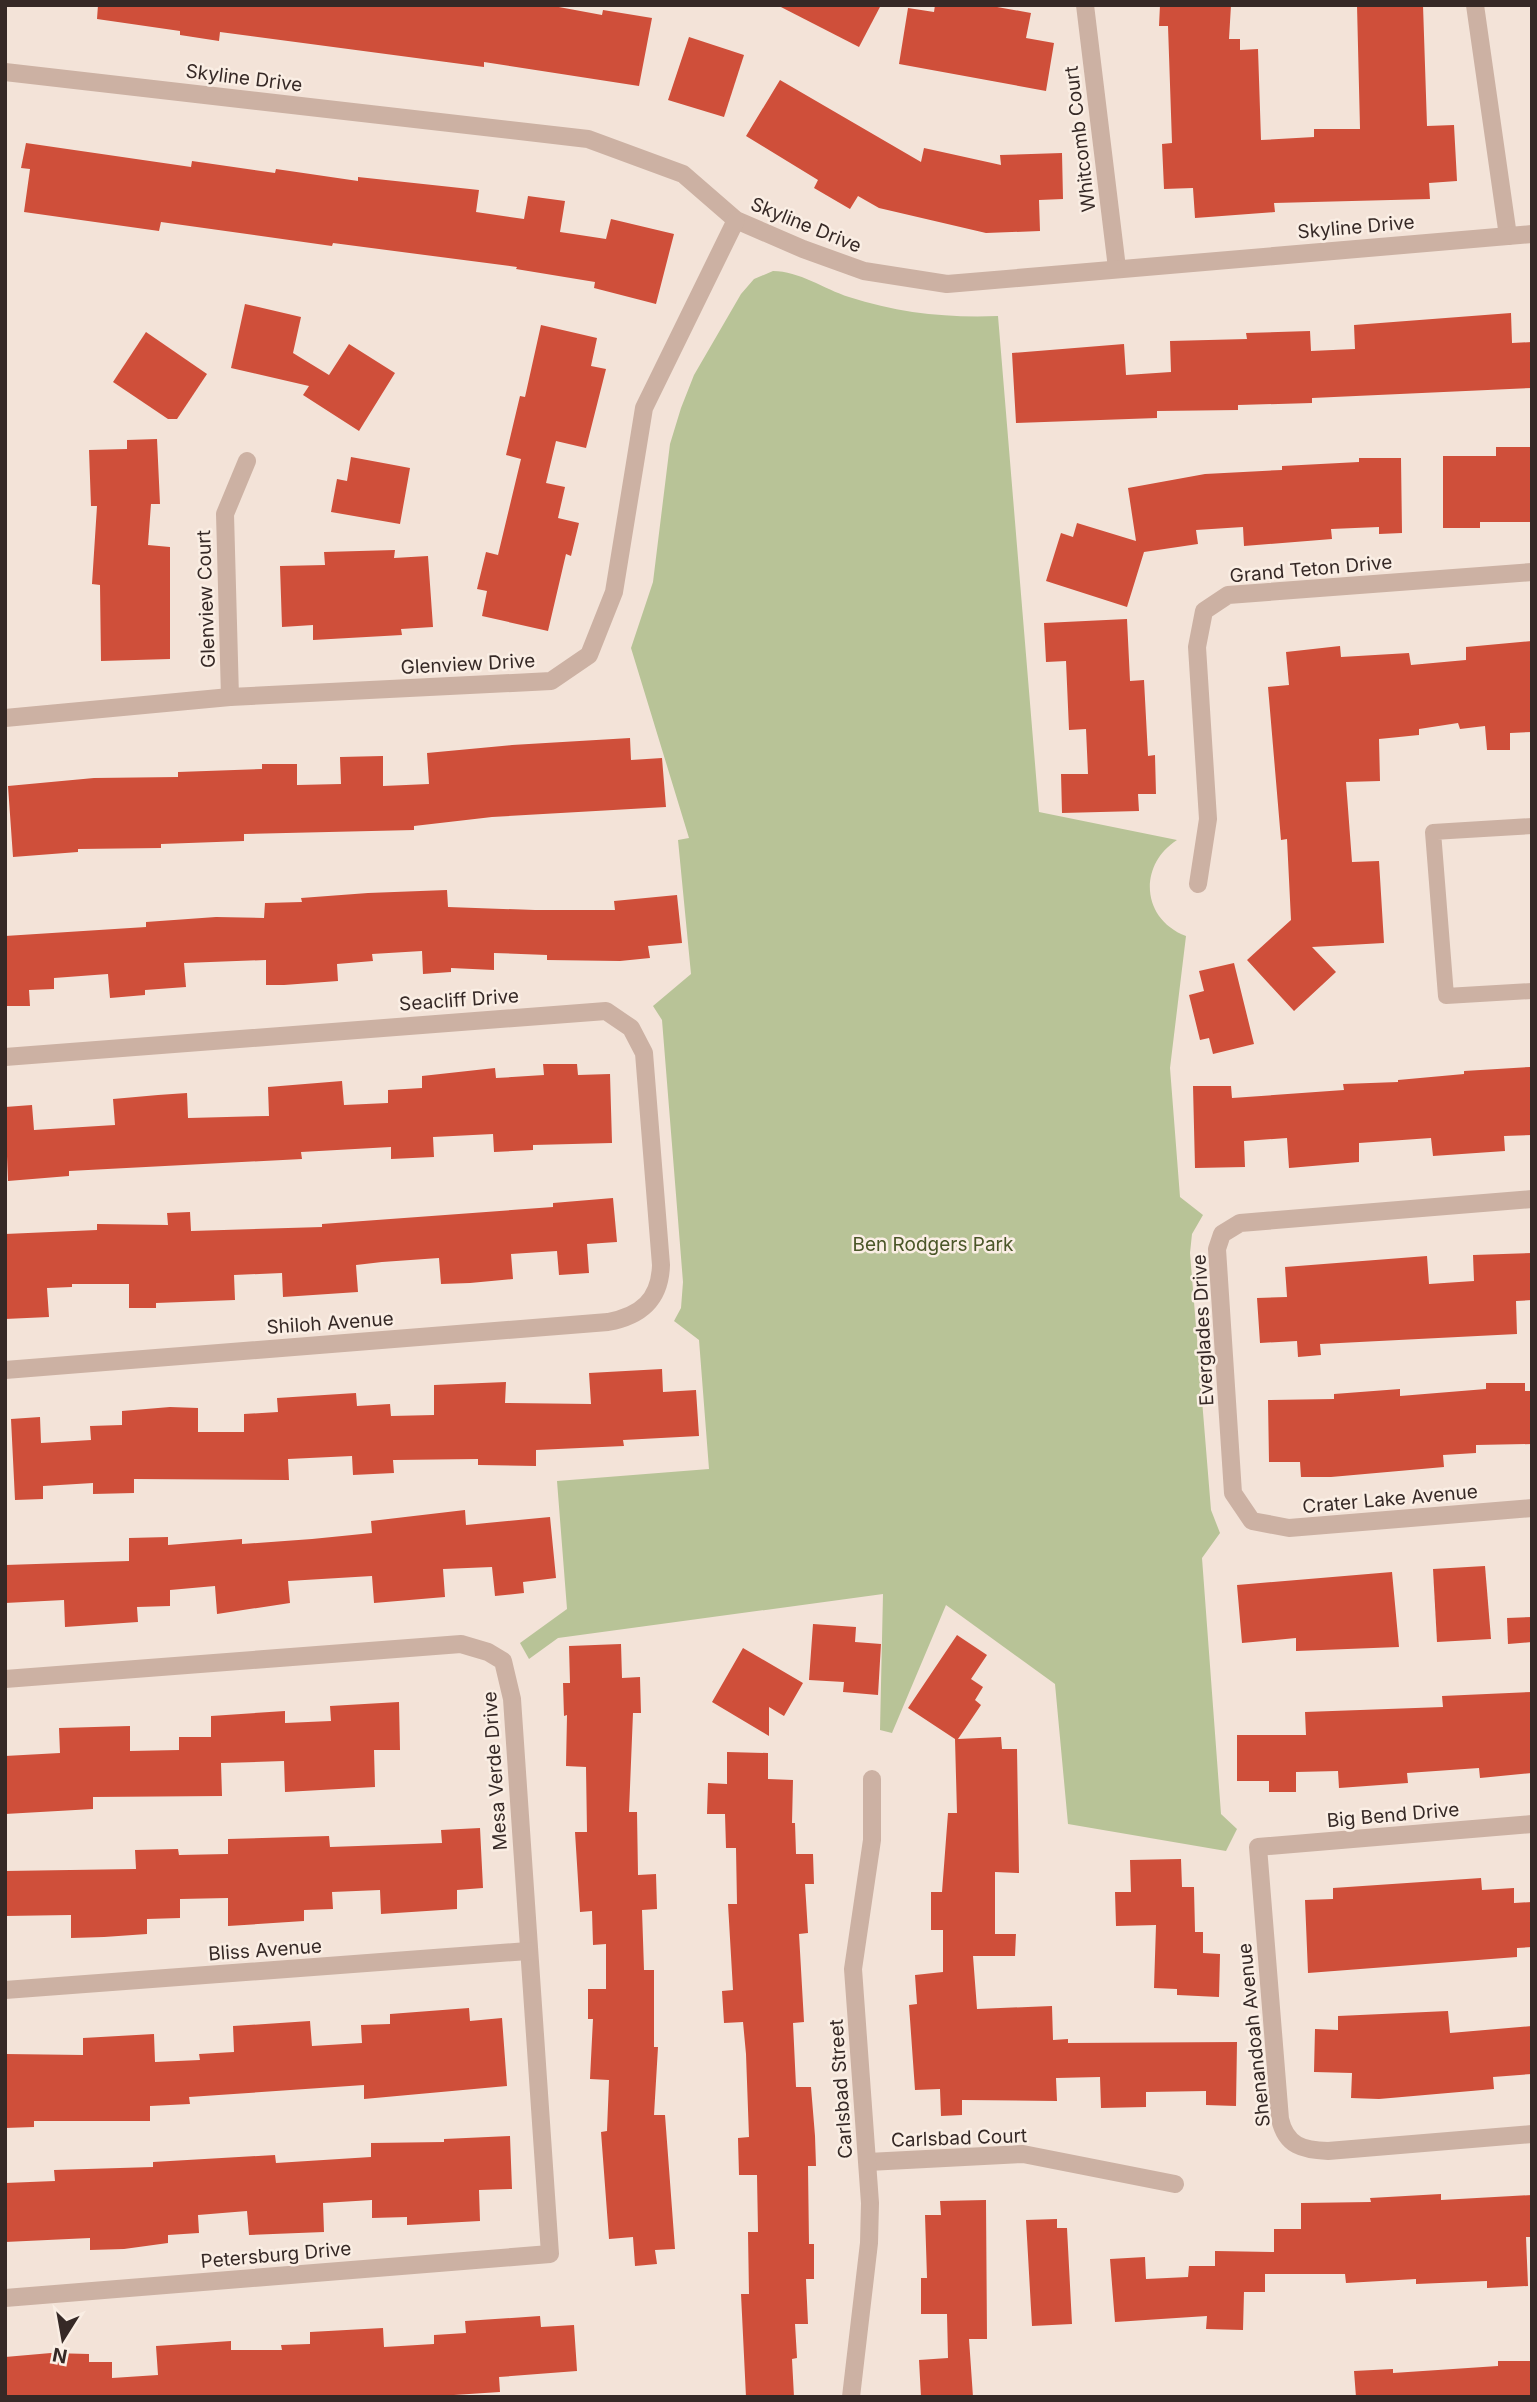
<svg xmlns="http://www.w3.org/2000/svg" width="1537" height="2402" font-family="Inter,sans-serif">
  <rect width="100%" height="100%" fill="#f3e3d8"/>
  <path fill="#b8c397" d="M773,271c26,0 51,18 76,26 49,16 98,21 149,19l41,496 138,28c-39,25 -36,79 9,96l-16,132 10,129 23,18 -11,19 -2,19 21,257 9,23 -18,25 19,256 16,15 -11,22 -158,-27 -13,-140 -109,-79 -54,128 -12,-3 3,-136 -325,44 -29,21 -9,-16 47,-34 -10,-128 152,-12 -10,-129 -25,-19 7,-13 2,-26 -21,-262 -9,-14 38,-32 -13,-134 11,-2 -58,-190 22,-66 17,-138 11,-36 13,-33 47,-81 13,-15z"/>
  <g fill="#cf4f3a">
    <path d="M98,5h450l54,10 1,-5 49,8 -13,68 -155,-24v5l-264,-35 -1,9 -39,-6v-4l-83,-12z"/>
    <path d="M777,5h104l-22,42z"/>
    <path d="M935,5h51l45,8 -5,25 28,5 -8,48 -147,-27 9,-56 26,4z"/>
    <path d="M1160,5h71l-2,34h11v11l18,-1 3,91 53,-3v-8h46l-3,-124h66l4,121 27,-1 3,56 -28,2 1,16 -156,4 1,9 -80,6 -2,-30 -29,1 -2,-45 10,-1 -4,-117h-9z"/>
    <path d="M689,37l55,18 -20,62 -56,-17z"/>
    <path d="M780,80l141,82 3,-14 77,17 -1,-10 62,-2 1,46 -24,1 1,31 -54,2 -107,-25 -21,-12 -8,13 -36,-21 4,-8 -72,-44z"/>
    <path d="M26,143l165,24 1,-6 83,12 1,-4 82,12v-4l121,13 -3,22 48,7 4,-23 37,5 -5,31 46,7 5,-20 63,15 -18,70 -62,-16 1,-6 -79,-13 1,-2 -184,-24 -1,3 -171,-24 -2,9 -135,-19 6,-43 -9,-1z"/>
    <path d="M245,304l56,13 -8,36 36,22 20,-31 46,29 -36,58 -56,-36 6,-9 -78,-18z"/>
    <path d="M1511,313l1,30 20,-1v46l-220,10v5l-74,2v5l-81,1v7l-141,5 -4,-70 112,-9 2,31 45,-3 -1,-31 77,-2 -1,-6 64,-2 1,20 44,-2 -1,-24z"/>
    <path d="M541,325l56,13 -6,28 15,3 -20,79 -30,-7 -10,42 19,4 -7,31 21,5 -8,33 -5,-2 -18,77 -66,-15 5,-25 -10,-2 9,-37 12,3 23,-96 -15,-4 14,-59 5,1z"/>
    <path d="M146,332l61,42 -30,45h-9l-55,-37z"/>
    <path d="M157,439l3,65h-9l-3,41 22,2v112l-69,2 -1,-76 -8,-1 5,-78h-6l-2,-56 38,-1v-9z"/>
    <path d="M1496,447h36v75h-52v6h-37v-72h53z"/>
    <path d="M351,457l59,11 -10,56 -69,-12 6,-33 10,2z"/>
    <path d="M1359,458h42l1,75 -23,1v-7l-48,2 1,10 -88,7 -1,-19 -47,3 2,14 -54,8 -17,55 -81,-26 15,-48 12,4 4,-14 59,18 -8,-53 77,-14 77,-4v-4l77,-4z"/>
    <path d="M395,550l-1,8 34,-2 5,71 -32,2 1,6 -89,5v-15l-31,2 -2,-61 45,-1 -1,-13z"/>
    <path d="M1127,619l3,62 14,-1 4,76 7,-1 1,39h-18l1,17 -77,2 -1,-39h27l-2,-45 -17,1 -3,-69 -20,1 -2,-39z"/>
    <path d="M1532,641v91l-22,1v17h-23l-2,-24 -25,3 -2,-6 -39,6v6l-40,4 1,42 -34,1 6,80 27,-1 5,82 -72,4 24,25 -42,39 -47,-51 44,-40 -4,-81 -6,1 -13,-153 21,-2 -3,-33 54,-6 1,11 68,-4 2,12 55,-5v-13z"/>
    <path d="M630,738l1,22 31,-2 4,49 -174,10 -78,9v4l-170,4v7l-83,3v4l-83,1v3l-65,5 -5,-71 86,-8 84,-1v-5l84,-3v-5h35v21l44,-1 -1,-27 43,-1v30l46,-2 -2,-31 85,-8z"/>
    <path d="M447,890l1,17 87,3h80l-1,-9 63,-6 5,48 -34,3 2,12 -30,3 -73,-1v-5l-53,-2v17l-43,-2v4l-28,2 -1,-23 -50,3 1,7 -36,3 1,17 -54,4h-18v-25l-82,3 2,24 -41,3v5l-35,3 -2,-24 -54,4v11l-25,1 1,16h-25v-70l141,-9v-5l70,-5 48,1 1,-15 37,-1 -1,-4 67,-5z"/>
    <path d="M1234,963l20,81 -41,10 -4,-16 -9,2 -11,-45 15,-4 -5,-20z"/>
    <path d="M543,1064h34l1,11 32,-1 2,69 -79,2v5l-39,2 -1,-18 -60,3 1,20 -43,2v-12l-90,5 1,7 -233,12v5l-61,5 -3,-74 27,-2 2,25 81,-5 -2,-26 45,-4 29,-2 1,25 81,-2 -1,-29 74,-6 2,24 44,-2v-13l34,-2v-12l73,-8 1,10 48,-3z"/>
    <path d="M1530,1067l2,68 -28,1 1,15 -72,5 -2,-18 -72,5v19l-70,6 -2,-30 -43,3 1,26 -50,1 -2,-82h38l1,12 112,-8 -1,-6 55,-2v-2l66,-6v-3z"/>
    <path d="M613,1198l4,44 -30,2 2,29 -30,2 -2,-24 -46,3 2,25 -43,4 -29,1 -2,-26 -57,4 -26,3 2,27 -75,5 -1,-24 -48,2 1,25 -79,3v5h-27v-24h-57v3l-25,1 2,29 -44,2v-85l92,-4v-6l71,1 -1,-12 23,-1 1,19 131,-4v-3l231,-17v-4z"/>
    <path d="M1532,1253v47l-16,1 1,33 -197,10 1,11 -23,2 -1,-16 -37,2 -3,-45 30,-1 -2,-30 142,-11 2,28 45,-3 -1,-26z"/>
    <path d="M662,1369l1,23 33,-2 3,46 -76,4 1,6 -88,4v16l-58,-1v-6l-85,1 1,13 -41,2 -1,-19 -64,3 1,21 -155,-1v14l-41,1v-11l-50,3v13l-28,1 -4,-81 29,-2 1,26 50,-3 -1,-14 32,-1v-14l48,-4 28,1v24h46v-18l34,-2 -1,-14 79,-5 1,13 33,-2 1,12 43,-1v-30l72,-3 -1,21 86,1 -2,-31z"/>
    <path d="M1486,1383h39v8h7v53l-56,1v8l-33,2 1,12 -113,10h-30l-1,-15h-31l-1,-62 66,-1v-5l66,-5v7l86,-7z"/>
    <path d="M465,1510l1,15 84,-8 6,61 -33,4 1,11 -29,3 -3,-29 -49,2 2,28 -71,6 -2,-27 -84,5 2,22 -73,11 -2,-28 -45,4v16l-33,1 1,15 -73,5 -1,-27 -59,3v-38l124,-4v-23l39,-1v8l74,-6v5l70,-5 60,-6 -1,-12z"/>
    <path d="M1485,1566l6,73 -54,3 -4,-73z"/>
    <path d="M1392,1572l7,75 -103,4v-13l-54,5 -5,-58z"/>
    <path d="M1532,1617v25l-24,2 -1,-26z"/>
    <path d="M813,1624l43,3 -1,15 26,2 -3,51 -35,-3 1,-10 -35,-2z"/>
    <path d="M957,1635l30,20 -16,24 12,8 -8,13 6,5 -23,34 43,-2 1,12h15l2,124 -24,-1v62h21l-1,22h-42l4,53 75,-3 1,34 15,-1v4l169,-1 -1,64 -30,-1v-14l-60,1v15l-45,1 -1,-31 -44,1 1,23 -95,-1v15l-21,1 -1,-27 -25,1 -6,-85 8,-1 -2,-29 28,-3v-42h-12v-38h11l6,-79h9l-2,-74 -47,-31z"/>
    <path d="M621,1644l1,34 18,-1 1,36h-8l-4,99h8l1,63 18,-1 1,35 -15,1 2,60h10v77h4l-4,68h11l10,134 -20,1 2,14 -22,2 -2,-29 -24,2 -8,-107 6,-1 2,-51 -19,-1 3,-60h-5v-30h18v-45l-13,1 -1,-34 -12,1 -5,-80h12l-1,-65 -20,-1 1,-51 -3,1 -1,-33h7l-1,-37z"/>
    <path d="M743,1648l60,35 -19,33 -15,-9v29l-57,-34z"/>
    <path d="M1532,1692v81l-52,5 -1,-10 -72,5 1,10 -69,5 -1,-17 -42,1v20h-27v-11h-32v-46h69l-1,-23 138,-5 -1,-11z"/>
    <path d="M399,1702l1,48h-26l1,37 -90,5 -1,-31 -63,2 1,33 -129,1v12l-88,5v-58l55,-3 -1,-25 71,-2v25l49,-1v-13h32v-21l74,-5v12l46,-2 -1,-15z"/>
    <path d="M727,1752l41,1v26l25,1 -1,43h3l1,31h17l1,30h-9l3,49 -9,1 5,88 -11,1 3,64h15l4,49 1,30h-8l1,78h5v35h-8l2,45h-13l2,34 -5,1 2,38h-48l-5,-103h8l-1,-62h10l-1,-57h-18l-1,-37 11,-1 -3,-83 -3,-32 -19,1 -2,-32 11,-1 -5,-86h9l-1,-56h-10l-1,-34h-18l1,-31 19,1z"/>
    <path d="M480,1828l3,60 -26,2v19l-76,5 -1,-24 -48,2 1,17 -29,1v11l-76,5v-28l-48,1v19l-33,1v15l-43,3 -33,1v-23l-66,1v-45l131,-2 -1,-19 43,-1 1,6 49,-1v-15l101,-3 1,11 112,-4 -1,-13z"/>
    <path d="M1181,1859l1,28h12l1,45h8v21l17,1 -1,43 -42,-2v-6l-23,-1 2,-63 -40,1 -1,-34h16l-1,-32z"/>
    <path d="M1481,1878l1,12 32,-2v15l18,-1v45l-15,1v9l-209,16 -3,-73 28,-1v-11z"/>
    <path d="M469,2008l1,13 32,-3 5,68 -143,13v-14l-175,12 1,7 -40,2v15h-116v6l-29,1v-74l78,1v-17l71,-4 1,28 45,-2 -1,-6 35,-2 -1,-26 77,-5 2,25 50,-3 -1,-18 29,-1v-10z"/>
    <path d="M1448,2011l2,22 82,-7v48l-39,3 1,12 -115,10 -28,-1 1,-25 -38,-1 1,-43 23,1v-14z"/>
    <path d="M510,2136l2,53 -33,1 1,31 -73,4v-8l-35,1v-18l-49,3 1,29 -75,3 -2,-24 -49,4 1,18 -31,2v8l-44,6 -34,1v-12l-85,4v-59l50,-2 -1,-11 99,-3v-5l122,-7 1,8 95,-6v-14l73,-1v-3z"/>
    <path d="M1441,2194v6l91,-5v42h-6l2,49 -41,2v-7l-71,3v-5l-70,4 -1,-9h-80v18h-21l-1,38 -37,-1 1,-13 -92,6 -5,-63 35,-2 1,22 42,-2 1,-11h26v-15l59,1v-23h27v-26l70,-1 -1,-4z"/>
    <path d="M986,2200l1,139h-18l4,58h-52l-2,-37 29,-2 -1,-44h-26v-36h6l-2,-63h16l-1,-14z"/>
    <path d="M1057,2219v9h10l5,96 -40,2 -6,-106z"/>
    <path d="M540,2316l1,11 33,-2 3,46 -78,6 1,15 -77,5h-418v-40l46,-4 38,1v8h23v16l46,-3 -2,-29 75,-5v9h51l-1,-5 29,-1v-12l73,-4 1,19 50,-3v-9l32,-2 -1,-12z"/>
    <path d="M1498,2361h34v36h-176l-2,-26 39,-2v4l105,-7z"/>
  </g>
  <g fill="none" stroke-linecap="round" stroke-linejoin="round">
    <path stroke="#ccb1a3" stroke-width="16" d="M1532,826l-99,6 13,164 86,-5"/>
    <g stroke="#ccb1a3" stroke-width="18">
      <path d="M1085,5l32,263"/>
      <path d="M1475,5l33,231"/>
      <path d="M5,72l583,67 95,35 53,46 67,29 61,22 83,13 585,-50"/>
      <path d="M230,697l-5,-183 22,-53"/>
      <path d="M5,718l225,-21 321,-16 38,-26 25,-63 30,-184 92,-188"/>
      <path d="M1198,884l10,-65 -11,-172 7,-36 24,-16 304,-23"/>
      <path d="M5,1057l601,-46 25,17 13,25 17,212c-1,35 -20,51 -53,57l-603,48"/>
      <path d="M1532,1199l-292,24 -18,11 -5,15 16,244 19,28 37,7 243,-20"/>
      <path d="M5,1679l456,-35 27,8 15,9 9,38 38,555 -545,44"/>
      <path d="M1532,1824l-274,23 22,272c6,27 23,31 48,32l204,-17"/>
      <path d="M5,1990l523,-39"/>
      <path d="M868,2162l155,-8 152,30"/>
      <path d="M851,2397l18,-154 1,-40 -17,-234 19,-129v-61"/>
    </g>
  </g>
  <g text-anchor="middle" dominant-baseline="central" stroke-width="5" stroke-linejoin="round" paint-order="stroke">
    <g font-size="19" fill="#362926" stroke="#faeee4">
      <text transform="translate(244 78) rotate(7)">Skyline Drive</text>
      <text transform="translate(1080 139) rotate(-97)">Whitcomb Court</text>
      <text transform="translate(806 225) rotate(22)">Skyline Drive</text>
      <text transform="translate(1356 227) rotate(-5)">Skyline Drive</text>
      <text transform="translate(1311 569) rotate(-5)">Grand Teton Drive</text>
      <text transform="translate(206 599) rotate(-92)">Glenview Court</text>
      <text transform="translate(468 664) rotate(-3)">Glenview Drive</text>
      <text transform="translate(459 1000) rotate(-4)">Seacliff Drive</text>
      <text transform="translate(330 1323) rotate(-4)">Shiloh Avenue</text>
      <text transform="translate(1203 1330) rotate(-93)">Everglades Drive</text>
      <text transform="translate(1390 1499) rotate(-5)">Crater Lake Avenue</text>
      <text transform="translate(495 1771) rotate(-94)">Mesa Verde Drive</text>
      <text transform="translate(1393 1815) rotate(-5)">Big Bend Drive</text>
      <text transform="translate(265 1950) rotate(-4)">Bliss Avenue</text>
      <text transform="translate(1254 2035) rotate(-96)">Shenandoah Avenue</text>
      <text transform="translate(841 2089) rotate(-94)">Carlsbad Street</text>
      <text transform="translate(959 2138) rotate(-2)">Carlsbad Court</text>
      <text transform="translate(276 2255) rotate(-5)">Petersburg Drive</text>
    </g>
    <g font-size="19" fill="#4a5628" stroke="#faeee4">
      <text x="933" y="1244">Ben Rodgers Park</text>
    </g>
  </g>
  <rect width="1537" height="2402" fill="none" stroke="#362926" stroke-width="14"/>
  <g transform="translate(63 2339) rotate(191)" stroke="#faeee4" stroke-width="5" paint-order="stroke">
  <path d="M0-5L12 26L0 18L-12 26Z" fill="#362926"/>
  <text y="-10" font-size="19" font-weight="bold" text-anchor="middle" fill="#362926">N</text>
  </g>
</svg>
